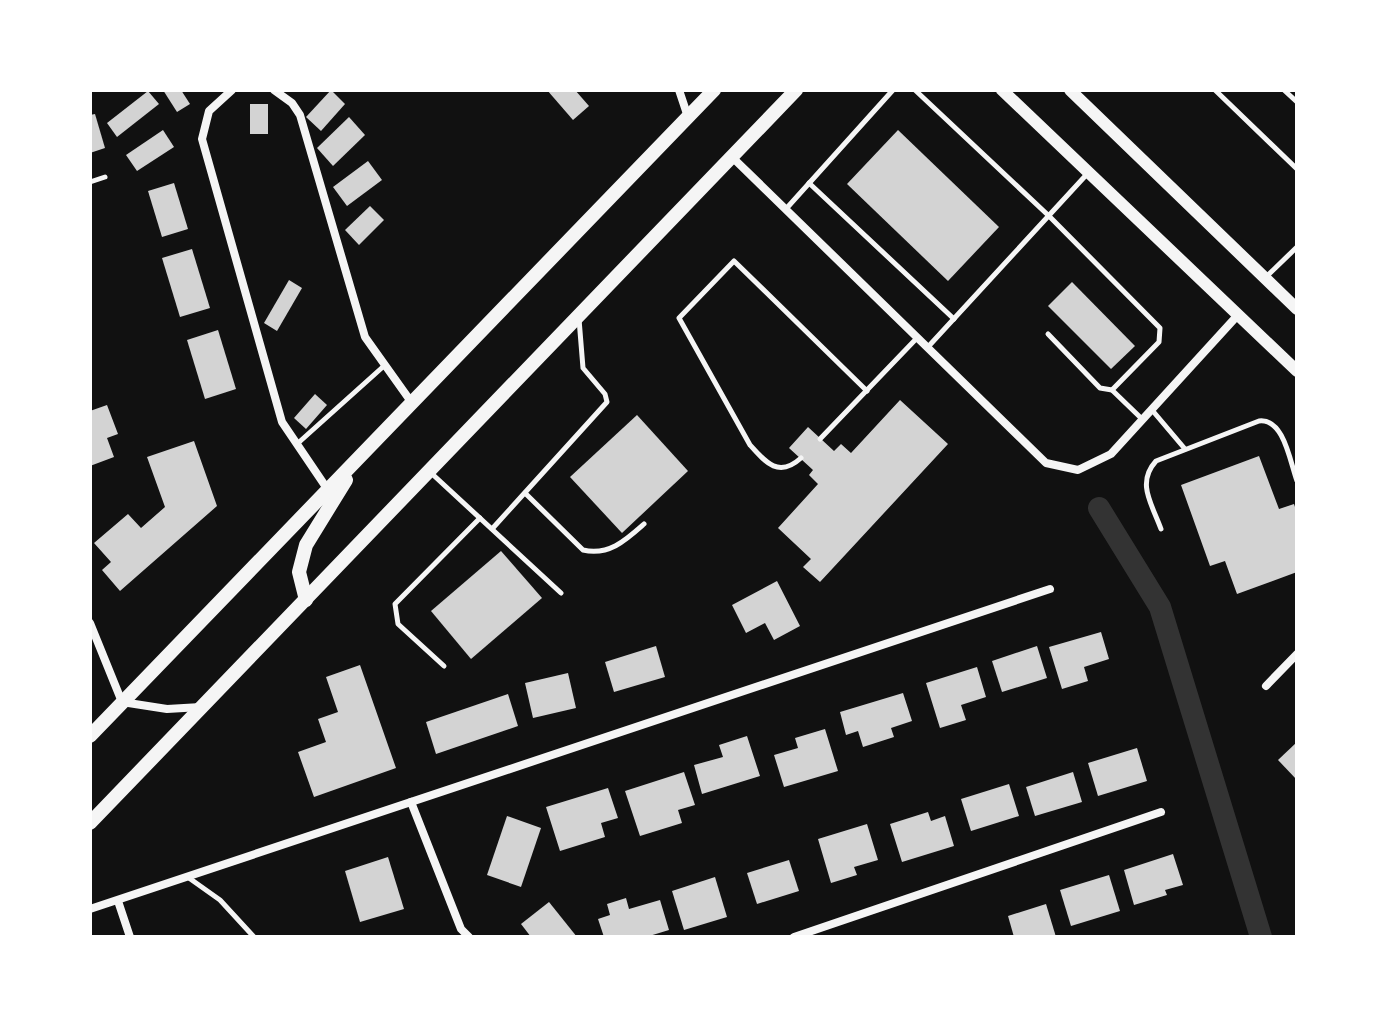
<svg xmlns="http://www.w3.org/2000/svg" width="1387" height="1027" font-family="Quicksand,sans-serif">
  <rect width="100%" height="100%" fill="#111"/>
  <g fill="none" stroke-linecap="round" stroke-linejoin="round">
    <path stroke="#333" stroke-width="22" d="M1099,508l61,99 101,330"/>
  </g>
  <g fill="#d3d3d3">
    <path d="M163,90h18l9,14 -13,8z"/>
    <path d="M331,90l14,14 -24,27 -15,-14z"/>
    <path d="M547,90h28l14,16 -16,14z"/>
    <path d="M148,91l11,13 -42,33 -10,-14z"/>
    <rect x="250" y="104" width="18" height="30"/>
    <path d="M95,114l10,34 -15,5v-38z"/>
    <path d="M349,117l16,18 -32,31 -16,-18z"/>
    <path d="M163,130l11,17 -37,24 -11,-16z"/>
    <path d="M898,130l101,97 -51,54 -101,-97z"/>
    <path d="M368,161l14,19 -35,26 -14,-19z"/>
    <path d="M174,183l14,46 -26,8 -14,-46z"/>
    <path d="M370,206l14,14 -25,25 -14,-15z"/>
    <path d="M192,249l18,59 -30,9 -18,-59z"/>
    <path d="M289,280l13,8 -25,43 -13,-8z"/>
    <path d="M1072,282l63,64 -24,23 -63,-63z"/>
    <path d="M218,330l18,59 -31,10 -18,-59z"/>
    <path d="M315,394l12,11 -21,24 -12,-11z"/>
    <path d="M900,400l48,44 -128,138 -17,-15 8,-8 -33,-31 40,-44 -9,-9 4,-5 -24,-22 19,-21 26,24 7,-7 10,9z"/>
    <path d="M107,405l11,29 -11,4 7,19 -24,9v-55z"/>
    <path d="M637,415l51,56 -66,62 -52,-56z"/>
    <path d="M194,441l23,65 -97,85 -18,-21 9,-8 -17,-19 34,-29 13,14 24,-21 -18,-50z"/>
    <path d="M1259,456l20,53 15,-5 3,9 -2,7 2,6v46l-60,22 -12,-33 -15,5 -29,-81z"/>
    <path d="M501,551l41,47 -71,61 -40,-48z"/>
    <path d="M777,581l23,45 -26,14 -9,-17 -19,10 -14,-28z"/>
    <path d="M1101,632l8,27 -25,8 4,14 -26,8 -13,-42z"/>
    <path d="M656,646l9,31 -51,15 -9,-30z"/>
    <path d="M1037,646l10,32 -45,14 -10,-31z"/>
    <path d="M360,665l36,103 -82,29 -16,-45 28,-10 -8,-23 20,-7 -12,-35z"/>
    <path d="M977,667l9,30 -25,8 5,15 -26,8 -14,-45z"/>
    <path d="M568,673l8,35 -43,10 -8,-35z"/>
    <path d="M903,693l9,28 -21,7 3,9 -31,10 -5,-16 -12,4 -6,-23z"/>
    <path d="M508,694l10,32 -82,28 -10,-32z"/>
    <path d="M825,729l13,42 -54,16 -10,-32 24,-7 -3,-10z"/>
    <path d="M747,736l13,40 -58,18 -8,-29 29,-8 -4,-12z"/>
    <path d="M1297,742v38l-19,-20z"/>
    <path d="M1137,748l10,33 -49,15 -10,-33z"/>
    <path d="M684,772l11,33 -17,5 4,13 -42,13 -15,-45z"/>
    <path d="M1073,772l9,30 -47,14 -9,-29z"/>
    <path d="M1009,784l10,32 -48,15 -10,-32z"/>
    <path d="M608,788l10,30 -17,5 4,14 -45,14 -14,-44z"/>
    <path d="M928,812l3,9 14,-5 9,30 -52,16 -12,-38z"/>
    <path d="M507,816l34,12 -20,59 -34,-12z"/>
    <path d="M867,824l11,36 -24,7 3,8 -26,8 -13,-44z"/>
    <path d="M1173,854l10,31 -18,5 2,5 -33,10 -10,-35z"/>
    <path d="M388,857l16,52 -44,13 -15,-51z"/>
    <path d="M789,860l10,31 -42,13 -10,-31z"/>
    <path d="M1109,875l11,36 -49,15 -11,-36z"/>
    <path d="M715,877l12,40 -43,13 -12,-39z"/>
    <path d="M626,898l3,11 31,-9 9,30 -23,7h-42l-6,-18 12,-4 -3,-11z"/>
    <path d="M549,902l28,35h-46l-10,-13z"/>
    <path d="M1046,904l10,33h-42l-6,-21z"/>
  </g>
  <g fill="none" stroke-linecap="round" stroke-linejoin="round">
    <g stroke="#f5f5f5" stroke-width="5">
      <path d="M915,90l134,126 111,112 -1,14 -47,48 30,29"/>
      <path d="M1215,90l82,79"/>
      <path d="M1284,90l13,12"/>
      <path d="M90,182l15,-5"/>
      <path d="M809,183l145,136"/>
      <path d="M785,210l108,-120"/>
      <path d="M1266,277l31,-30"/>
      <path d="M1048,334l52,54 12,2"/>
      <path d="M927,348l161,-175"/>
      <path d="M1152,410l33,39"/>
      <path d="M820,439l96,-100"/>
      <path d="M297,444l88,-79"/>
      <path d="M801,458c-22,20 -35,5 -51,-13l-71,-127 55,-57 133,130"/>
      <path d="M430,472l131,121"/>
      <path d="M525,493l58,57c26,6 43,-10 61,-26"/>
      <path d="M492,529l115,-127 -2,-8 -22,-26 -4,-49"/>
      <path d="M1161,529c-9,-25 -25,-46 -5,-68l103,-40c25,-3 31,41 38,60"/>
      <path d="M444,666l-46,-42 -3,-20 85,-86"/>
      <path d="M189,878l31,22 34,37"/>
    </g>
    <g stroke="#f5f5f5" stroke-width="8">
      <path d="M232,90l-23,21 -7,28 80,283 46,68"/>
      <path d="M274,90l18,13 8,12 65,222 47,66"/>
      <path d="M679,90l9,27"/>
      <path d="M732,157l314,306 32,7 33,-16 126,-138"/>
      <path d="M90,623l32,79 45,7 34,-2"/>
      <path d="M1266,686l31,-32"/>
      <path d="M411,802l50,127 8,8"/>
      <path d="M118,901l12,36"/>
      <path d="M90,909l960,-320"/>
      <path d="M794,937l367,-125"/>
    </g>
    <g stroke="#f5f5f5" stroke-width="12">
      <path d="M1002,90l295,281"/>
      <path d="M1070,90l227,219"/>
    </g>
    <g stroke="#f5f5f5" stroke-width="14">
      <path d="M306,600l-7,-28 7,-27 40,-65"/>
      <path d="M90,736l624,-646"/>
      <path d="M90,823l706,-733"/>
    </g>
  </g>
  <rect width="1387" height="1027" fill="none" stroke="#ffffff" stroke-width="184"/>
</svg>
